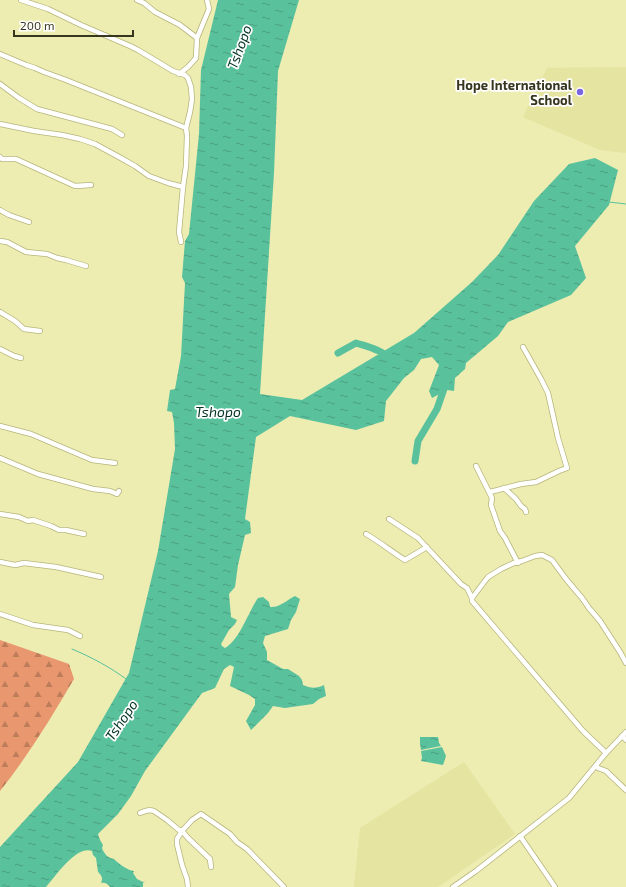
<svg xmlns="http://www.w3.org/2000/svg" width="626" height="887" font-family="'Exo 2',sans-serif">
  <defs>
    <pattern id="forest-firs" width="22" height="20" patternUnits="userSpaceOnUse"><rect width="22" height="20" fill="#e8976e"/><path d="M5 1l3.5 6h-7zM16 11l3.5 6h-7z" fill="#bd7c5a"/></pattern>
    <pattern id="water-ripples" width="26" height="14" patternUnits="userSpaceOnUse"><rect width="26" height="14" fill="#59c29d"/><path d="M2 4q2-2 4 0t4 0M15 11q2-2 4 0t4 0" fill="none" stroke="#4a9e7f"/></pattern>
  </defs>
  <rect width="100%" height="100%" fill="#edecb1"/>
  <g fill="#e5e4a0">
    <path d="M626,67v86l-26,-3 -77,-33 24,-49z"/>
    <path d="M464,762l51,72 -77,53h-84l6,-59z"/>
  </g>
  <path fill="url(#forest-firs)" d="M0,640l69,24 5,15c-23,39 -46,77 -74,112z"/>
  <g fill="url(#water-ripples)">
    <path d="M218,0h81l-21,71 -4,102 -14,221 42,6 112,-67 58,-51 26,-27 36,-54 35,-37 26,-6 23,12 -9,35 -34,41 11,32 -15,17 -63,27 -10,14 -32,27 -1,6 -10,9 -1,13 -7,-1 -15,8 -3,-7 10,-26 -7,-8 -11,2 -7,11 -10,8 -18,23 -2,20 -28,9 -66,-14 -34,21 -11,82 5,3 1,11 -6,2 -7,30 -3,22 -6,7 2,23 6,3 -2,4 -6,6 -8,14 1,2 3,2c14,-7 24,-37 33,-50l5,-1 6,5 1,5c9,1 17,-7 25,-11l5,3 -4,13 -5,8 -3,9 -23,7 -2,7 4,9v8l16,9h5l11,7 3,4 1,5c7,3 13,4 21,0l2,11 -7,3 -6,5 -28,4 -12,-2 -5,7 -17,17 -5,-9 9,-16v-6l-6,-4 -19,-9 4,-19 -4,-2 -6,4 -9,19 -13,5 -57,78 -14,25 -13,18 -20,20 2,6 3,5 -1,3c2,6 6,10 12,11 5,5 13,11 20,12l-1,2 4,6 6,3 2,-1 -2,2v4h-33c-2,-3 -5,-5 -9,-4 2,-5 1,-7 -3,-11l-2,-14 -3,-3 -1,-4c-16,-6 -37,26 -46,36h-46v-40l78,-85 51,-89 29,-122 17,-102 -1,-26 -2,-11 -5,-1 3,-21 5,-1 6,-33 4,-73 -3,-6 3,-36 4,-7 10,-100 2,-64z"/>
    <path d="M420,737h18l1,6 2,3 -20,4 -1,-6z"/>
    <path d="M442,747l4,9 -3,9 -22,-4 1,-3 -1,-7z"/>
  </g>
  <g fill="none" stroke-linecap="round" stroke-linejoin="round">
    <g stroke="#59c29d" stroke-width="1">
      <path d="M609,202l17,2"/>
      <path d="M72,649c19,8 38,18 54,30"/>
    </g>
    <g stroke="#59c29d" stroke-width="7">
      <path d="M338,353l18,-10c9,3 27,7 32,15"/>
      <path d="M415,461l3,-20 19,-32 9,-26"/>
    </g>
    <g stroke="#b6b57b" stroke-width="6">
      <g id="minor">
        <path d="M21,0l27,9 33,16 49,21 8,4 35,21 12,4 3,3 3,9 1,12 -2,13 -4,16 1,8 -1,30 -3,21 -4,45 2,10"/>
        <path d="M137,0l7,3 11,9 25,13 17,13"/>
        <path d="M0,54l26,11 9,3 9,4 22,8 120,48"/>
        <path d="M179,74l9,-7 8,-9 1,-20 12,-29 -2,-9"/>
        <path d="M0,84l19,14 18,11 75,20 10,6"/>
        <path d="M0,124l34,7 28,4 18,4 15,5 24,13 16,9 14,10 19,7 15,4"/>
        <path d="M0,157l2,2h14l59,27 16,-1"/>
        <path d="M0,210l9,5 20,7"/>
        <path d="M0,241l7,1 19,10 21,2 10,4 9,2 20,6"/>
        <path d="M0,312l15,9 9,8 16,2"/>
        <path d="M0,349l14,7 7,2"/>
        <path d="M0,426l31,8 61,26 23,3"/>
        <path d="M0,458l38,16 55,15 17,2 7,3 2,-3"/>
        <path d="M476,466l16,32 -1,7 9,26 5,7 13,25"/>
        <path d="M504,488l12,11 5,7 4,3 1,3"/>
        <path d="M490,492l31,-8 15,-2 23,-11 8,-3 -9,-30 -10,-45 -7,-14 -18,-32"/>
        <path d="M0,514l19,3 9,4 5,-1 18,6 8,4h7l18,4"/>
        <path d="M389,519l29,19 43,46 6,4 5,10"/>
        <path d="M366,534c14,8 26,18 39,26l22,-13"/>
        <path d="M0,562l15,3 9,-2 32,4 45,10"/>
        <path d="M0,614l33,11 35,5 12,6"/>
        <path d="M622,736l4,4"/>
        <path d="M606,753l-23,-22 -111,-130v-3l16,-21 13,-8 13,-6 8,-2 13,-5 7,-1 10,5 14,19 16,19 7,10 11,13 20,31 6,11"/>
        <path d="M596,766l2,2 8,3 20,19"/>
        <path d="M140,813c5,-2 9,-4 14,-2l13,9 12,10 3,1 10,-11 9,-6 29,20 7,8 10,7 37,38"/>
        <path d="M520,836l35,51"/>
        <path d="M188,887l-1,-8 -5,-14 -5,-21v-5l5,-8 6,7 22,21 1,8"/>
        <path d="M453,887l23,-16 93,-73 37,-45 20,-21"/>
      </g>
    </g>
    <use href="#minor" stroke="#fff" stroke-width="4.5"/>
  </g>
  <circle fill="#7a65e0" stroke="#fff" stroke-width="1.5" cx="580" cy="92" r="4"/>
  <g text-anchor="middle" dominant-baseline="central" stroke-width="3.5" stroke-linejoin="round" paint-order="stroke">
    <g font-size="13" font-weight="bold" fill="#37361f" stroke="#fff" text-anchor="end">
      <text x="572" y="85">Hope International<tspan x="572" dy="15">School</tspan></text>
    </g>
    <g font-size="14" font-style="italic" fill="#033425" stroke="#fff">
      <text transform="translate(239 47) rotate(-70)">Tshopo</text>
      <text x="218" y="411">Tshopo</text>
      <text transform="translate(121 720) rotate(-56)">Tshopo</text>
    </g>
  </g>
  <path d="M14 30v6h119v-6" fill="none" stroke="#37361f" stroke-width="2"/>
  <text x="20" y="30" font-size="12" fill="#37361f" stroke="#ffffff" stroke-width="3" paint-order="stroke">200 m</text>
</svg>
